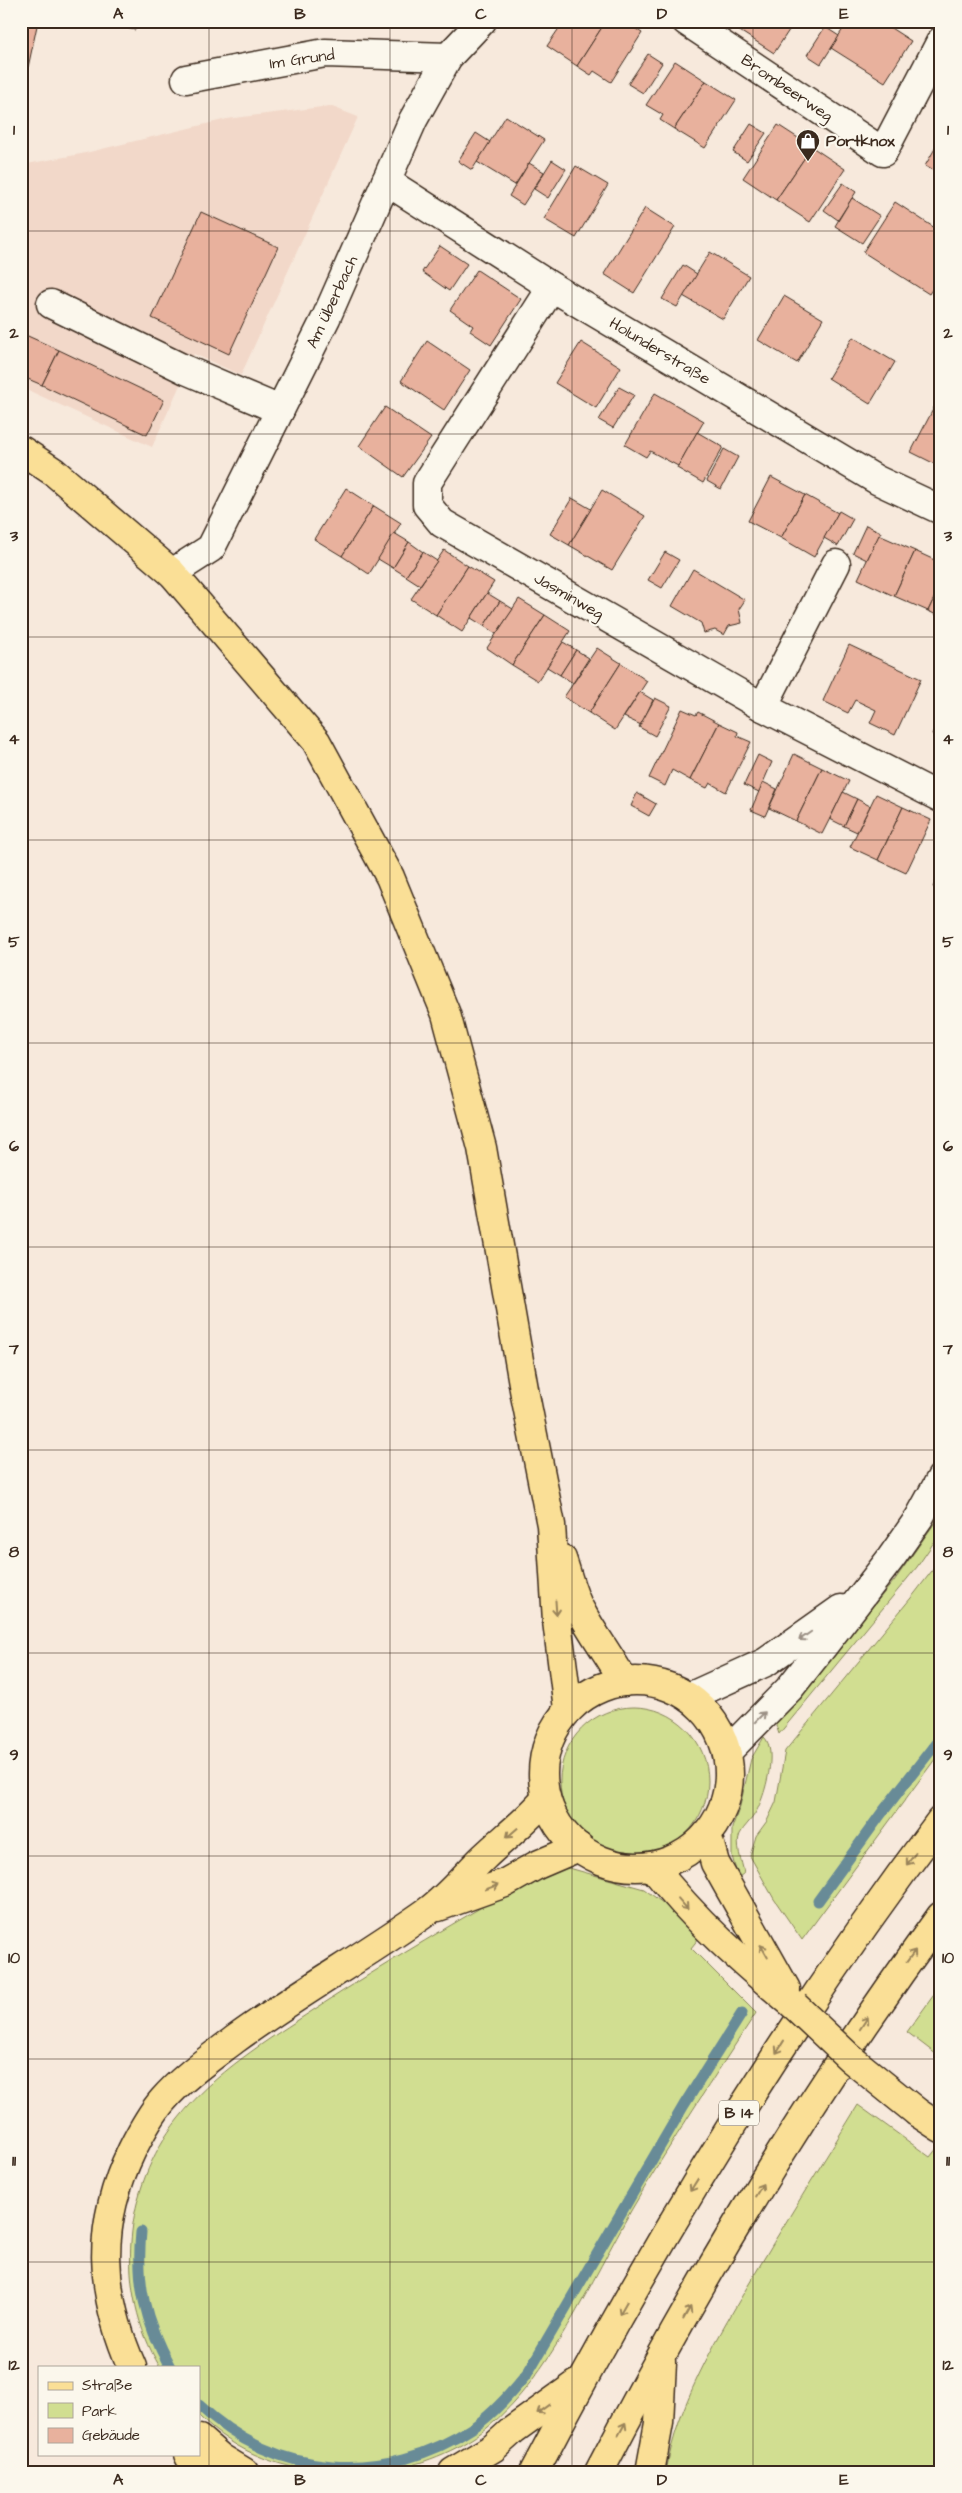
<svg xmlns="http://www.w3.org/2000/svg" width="962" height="2493" font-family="'Architects Daughter',sans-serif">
  <rect width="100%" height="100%" fill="#f7e9dc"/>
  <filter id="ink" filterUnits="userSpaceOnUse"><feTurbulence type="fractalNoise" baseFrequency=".02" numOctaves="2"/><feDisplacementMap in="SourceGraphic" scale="10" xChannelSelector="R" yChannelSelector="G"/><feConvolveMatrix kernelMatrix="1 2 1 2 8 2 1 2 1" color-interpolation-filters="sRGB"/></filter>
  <g filter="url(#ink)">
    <path fill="#f2d8c9" d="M330,106l28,11 -117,258 -47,-21 -42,93 -131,-60v-222l60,-11 146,-35z"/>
    <g fill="#d1de91" stroke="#868458">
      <path d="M941,1514v18l-24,35 -138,167 -4,-12 119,-141z"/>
      <path d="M941,1559v192l-139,189 -28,-41 -24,-43 6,-20 11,-15 9,-19 9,-51 130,-158z"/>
      <circle cx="634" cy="1781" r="74"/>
      <path d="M764,1737c14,13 1,59 -8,75 -4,8 -12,14 -16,22 -5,11 2,28 4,39l-6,5 -6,-22v-28l8,-22 11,-47z"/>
      <path d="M569,1868l75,21 23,17 32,32 -8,10 65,65c-42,64 -85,129 -124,196 -40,70 -82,168 -145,219 -29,23 -68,38 -104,43 -14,2 -30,1 -45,1 -51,0 -103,-19 -139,-56v-49h-39c-46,-77 -37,-179 18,-248 37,-47 88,-78 137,-110 72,-47 146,-90 220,-133l16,-6z"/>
      <path d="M941,1985v73l-34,-26z"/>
      <path d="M858,2105l72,52 8,-10 3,2v323h-275c12,-68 46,-124 80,-183 36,-62 75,-123 112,-184z"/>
    </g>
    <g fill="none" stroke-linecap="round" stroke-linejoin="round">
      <g stroke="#688b97" stroke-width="11">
        <path d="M818,1901l63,-87 60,-77"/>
        <path d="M141,2232c-5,52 4,89 29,135"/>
        <path d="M199,2405c77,74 186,81 275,22 20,-14 37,-34 53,-53l157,-269 58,-92"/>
      </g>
    </g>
    <g fill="#e8b19d" stroke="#3b2a1e">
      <path d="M21,21h17l-17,79z"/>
      <path d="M94,21h43l-2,9z"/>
      <path d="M564,21h42l-29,45 -30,-20z"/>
      <path d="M606,21h18l18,12 -31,49 -17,-11 -3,4 -14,-9z"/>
      <path d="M735,21h60l-21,32 -42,-27z"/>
      <path d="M848,21h32l31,20 -26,41 -54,-34z"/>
      <path d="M825,27l14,9 -18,28 -14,-9z"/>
      <path d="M648,54l14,9 -19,30 -15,-9z"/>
      <path d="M675,61l31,20 -32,48 -14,-9 3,-5 -17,-10z"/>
      <path d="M706,81l30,19 -31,48 -31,-19z"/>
      <path d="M506,116l38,24 -29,45 -38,-23z"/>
      <path d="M751,124l15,9 -19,28 -14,-9z"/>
      <path d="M778,125l34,22 -36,53 -33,-22z"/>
      <path d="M476,133l14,9 -18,28 -14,-9z"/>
      <path d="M941,138v37l-16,-9z"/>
      <path d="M812,147l33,22 -35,53 -34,-22z"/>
      <path d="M552,160l14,9 -18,29 -14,-9z"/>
      <path d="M529,163l15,9 -21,33 -14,-9z"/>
      <path d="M576,166l32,19 -32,53 -32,-19z"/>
      <path d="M843,183l13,9 -18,28 -14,-10z"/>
      <path d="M852,198l28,18 -18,27 -27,-17z"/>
      <path d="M895,202l46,30v44l-12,18 -66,-42z"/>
      <path d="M645,208l30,19 -41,66 -30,-19z"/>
      <path d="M201,212l77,35 -49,107 -77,-36z"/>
      <path d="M440,246l27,18 -18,27 -27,-19z"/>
      <path d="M710,252l39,24 -26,43 -40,-23z"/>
      <path d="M683,265l14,9 -20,33 -15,-8z"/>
      <path d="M477,270l44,29 -30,46 -21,-14 3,-5 -23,-16z"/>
      <path d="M784,296l39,23 -26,44 -39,-23z"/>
      <path d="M21,333l38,17 -17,35 -21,-9z"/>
      <path d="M853,337l42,25 -25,42 -42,-26z"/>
      <path d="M427,341l43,29 -26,40 -43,-29z"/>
      <path d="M581,342l40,25 -25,41 -41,-25z"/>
      <path d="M59,350l105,50 -17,35 -105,-50z"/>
      <path d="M619,387l15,8 -21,33 -14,-8z"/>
      <path d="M655,393l49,28 -26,45 -28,-15 -4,6 -21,-12z"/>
      <path d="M941,394v73l-30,-15z"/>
      <path d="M385,407l46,31 -28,39 -44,-31z"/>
      <path d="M697,432l26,15 -20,36 -26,-15z"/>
      <path d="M724,449l14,8 -17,32 -14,-8z"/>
      <path d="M771,477l34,18 -24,43 -33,-17z"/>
      <path d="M346,488l28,18 -32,50 -28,-17z"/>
      <path d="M602,490l43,26 -33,54 -43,-25z"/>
      <path d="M805,495l33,18 -24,44 -33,-19z"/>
      <path d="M572,498l19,11 -22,36 -19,-11z"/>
      <path d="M374,506l27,17 -32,51 -27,-18z"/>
      <path d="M839,511l14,8 -15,27 -14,-8z"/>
      <path d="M866,525l15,7 -14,28 -14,-7z"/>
      <path d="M394,533l15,9 -16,26 -15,-9z"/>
      <path d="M879,535l36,16 -21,45 -36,-17z"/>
      <path d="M409,542l14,10 -17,24 -13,-8z"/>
      <path d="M444,550l24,16 -32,49 -25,-16z"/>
      <path d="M915,551l26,12v21l-13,27 -34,-15z"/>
      <path d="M423,552l14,9 -17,24 -14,-9z"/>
      <path d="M665,552l14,8 -17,28 -14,-8z"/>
      <path d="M468,566l26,16 -32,50 -26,-17z"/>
      <path d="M693,569l52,31 -6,9 3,14 -13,3 -5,9 -9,-5 -11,3 -3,-10 -29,-17z"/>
      <path d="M941,584v33l-13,-6z"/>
      <path d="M487,593l13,8 -16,25 -13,-8z"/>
      <path d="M519,599l26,16 -33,50 -25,-17z"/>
      <path d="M500,601l13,8 -17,25 -12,-8z"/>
      <path d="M545,615l25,16 -32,50 -26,-16z"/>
      <path d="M563,642l13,8 -16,25 -13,-8z"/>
      <path d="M849,645l72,34 -26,56 -25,-12 6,-13 -21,-10 -7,13 -25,-12z"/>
      <path d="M597,648l24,15 -32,50 -25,-16z"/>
      <path d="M576,650l13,8 -16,25 -13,-8z"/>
      <path d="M621,663l26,18 -32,49 -26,-17z"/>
      <path d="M640,692l13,8 -12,25 -17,-8z"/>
      <path d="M655,698l16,8 -16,30 -16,-9z"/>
      <path d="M682,709l14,6 2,-3 21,11 -29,57 -18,-10 -7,16 -16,-8z"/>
      <path d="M941,716v22l-9,-4z"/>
      <path d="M719,723l19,9 -1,4 14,6 -25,50 -16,-9 -3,5 -17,-8z"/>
      <path d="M794,754l28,14 -26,53 -27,-13z"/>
      <path d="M758,755l14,7 -13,30 -15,-7z"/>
      <path d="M822,768l27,13 -27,53 -26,-13z"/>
      <path d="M763,782l14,7 -12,27 -14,-6z"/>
      <path d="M843,792l14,7 -13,27 -14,-7z"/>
      <path d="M637,793l19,11 -7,12 -18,-10z"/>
      <path d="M876,794l27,13 -25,53 -28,-13z"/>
      <path d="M857,799l13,7 -13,26 -13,-6z"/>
      <path d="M903,807l28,13 -25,53 -28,-13z"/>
      <path d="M941,871v20l-8,-4z"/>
    </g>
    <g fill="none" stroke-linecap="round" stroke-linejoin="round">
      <g stroke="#3b2a1e" stroke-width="31">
        <g id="minor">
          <path d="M686,21l197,131 58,-111"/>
          <path d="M186,79l139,-26 123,4"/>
          <path d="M386,181l166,106 325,193 64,30"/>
          <path d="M552,287l-125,196v22l15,18 321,184 178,91"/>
          <path d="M51,304l135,66 94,40"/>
          <path d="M172,573l39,-25 115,-230 87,-198 35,-63 34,-36"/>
          <path d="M763,707l73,-143"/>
          <path d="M689,1697l77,-35 75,-53"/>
          <path d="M727,1752l62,-63 35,-44 67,-87 28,-40 22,-40"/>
        </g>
      </g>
      <g stroke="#3b2a1e" stroke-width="31">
        <g id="major">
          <path d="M21,450l33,22 118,101 144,168 74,136 56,137 36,134 43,247 26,130 6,96 11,88"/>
          <path d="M562,1559c6,17 10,37 19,52 13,25 30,46 43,71"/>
          <circle cx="636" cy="1774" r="93"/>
          <path d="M707,1834l8,29 71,126"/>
          <path d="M652,1866c44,56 89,95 143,140"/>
          <path d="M918,2113l23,15"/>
        </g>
      </g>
      <g stroke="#3b2a1e" stroke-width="31">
        <g id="highway">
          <path d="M438,1907l67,-24 32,-18 42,-18"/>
          <path d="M132,2367c-33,-75 -36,-143 0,-217 9,-18 18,-35 31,-50 20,-23 46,-41 71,-60 63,-46 131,-84 194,-129 21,-15 38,-37 56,-54 21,-20 44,-37 62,-59"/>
          <path d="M199,2439l22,19 23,14"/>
          <path d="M188,2454l9,18"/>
          <path d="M453,2472l40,-24 20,-18 64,-46"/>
          <path d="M534,2472c119,-228 252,-447 407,-652"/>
          <path d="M599,2472c100,-193 214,-381 342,-556"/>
          <path d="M650,2472l9,-49 3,-61"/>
        </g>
      </g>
      <use href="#minor" stroke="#fbf7ec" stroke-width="28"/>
      <use href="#major" stroke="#fadf96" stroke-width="28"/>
      <use href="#highway" stroke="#fadf96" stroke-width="28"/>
      <g stroke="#3b2a1e" stroke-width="31" stroke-linecap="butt">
        <path id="major-bridge" d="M795,2006l55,52 68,55"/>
      </g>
      <use href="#major-bridge" stroke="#fadf96" stroke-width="28"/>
    </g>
    <defs><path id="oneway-shaft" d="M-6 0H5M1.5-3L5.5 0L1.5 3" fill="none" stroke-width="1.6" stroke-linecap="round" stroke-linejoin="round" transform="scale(1.25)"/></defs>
    <g stroke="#9a845a">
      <use href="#oneway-shaft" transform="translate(556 1608) rotate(86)"/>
      <use href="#oneway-shaft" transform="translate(512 1833) rotate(139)"/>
      <use href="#oneway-shaft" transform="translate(911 1859) rotate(127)"/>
      <use href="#oneway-shaft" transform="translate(492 1887) rotate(-20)"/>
      <use href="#oneway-shaft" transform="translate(683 1904) rotate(49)"/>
      <use href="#oneway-shaft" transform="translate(764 1951) rotate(-120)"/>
      <use href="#oneway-shaft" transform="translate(911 1956) rotate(-54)"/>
      <use href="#oneway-shaft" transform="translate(864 2023) rotate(-57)"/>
      <use href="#oneway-shaft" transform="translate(780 2047) rotate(122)"/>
      <use href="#oneway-shaft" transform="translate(694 2185) rotate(122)"/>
      <use href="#oneway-shaft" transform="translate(759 2190) rotate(-59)"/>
      <use href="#oneway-shaft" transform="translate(623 2308) rotate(120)"/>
      <use href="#oneway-shaft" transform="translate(687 2313) rotate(-60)"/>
      <use href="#oneway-shaft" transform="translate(543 2409) rotate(144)"/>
      <use href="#oneway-shaft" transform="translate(622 2429) rotate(-61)"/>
    </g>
    <g stroke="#9b9085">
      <use href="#oneway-shaft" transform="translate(805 1636) rotate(145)"/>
      <use href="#oneway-shaft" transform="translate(760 1717) rotate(-45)"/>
    </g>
  </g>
  <path fill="none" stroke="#3b2a1e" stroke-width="1" stroke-opacity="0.55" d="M209,21v2451M390,21v2451M572,21v2451M753,21v2451M21,231h920M21,434h920M21,637h920M21,840h920M21,1043h920M21,1247h920M21,1450h920M21,1653h920M21,1856h920M21,2059h920M21,2262h920"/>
  <defs>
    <g id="shop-pin" transform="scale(1.25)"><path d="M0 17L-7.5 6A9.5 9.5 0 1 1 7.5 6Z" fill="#3b2a1e" stroke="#fbf7ec"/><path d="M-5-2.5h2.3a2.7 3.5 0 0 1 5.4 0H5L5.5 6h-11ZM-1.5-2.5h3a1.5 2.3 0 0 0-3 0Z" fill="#fff"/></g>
  </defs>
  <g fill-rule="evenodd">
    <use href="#shop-pin" x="808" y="141"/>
  </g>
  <g text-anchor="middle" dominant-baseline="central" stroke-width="4.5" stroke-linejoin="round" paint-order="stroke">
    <rect fill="#fbf7ec" stroke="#75685c" stroke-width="1" x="719" y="2100.5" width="40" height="25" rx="4"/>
    <g font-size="15" font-weight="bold" fill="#3b2a1e">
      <text x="739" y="2113">B 14</text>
    </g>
    <g font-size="16" fill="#3b2a1e" stroke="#fbf7ec">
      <text transform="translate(302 59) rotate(-8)">Im Grund</text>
      <text transform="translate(787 88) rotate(34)">Brombeerweg</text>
      <text transform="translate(332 302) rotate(-65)">Am Überbach</text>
      <text transform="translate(660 351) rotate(31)">Holunderstraße</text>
      <text transform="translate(569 596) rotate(30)">Jasminweg</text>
    </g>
    <g font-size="16" font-weight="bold" fill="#3b2a1e" stroke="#fbf7ec" text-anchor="start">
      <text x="826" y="141">Portknox</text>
    </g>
  </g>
  <rect width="962" height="2493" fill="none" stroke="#fbf7ec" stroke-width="55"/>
  <rect x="38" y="2366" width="162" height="90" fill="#fbf7ec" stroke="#aea59a"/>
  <rect x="48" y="2382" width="25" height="8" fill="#fadf96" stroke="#aea59a"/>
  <text x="82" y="2390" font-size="15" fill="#3b2a1e">Straße</text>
  <rect x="48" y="2403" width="25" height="15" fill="#d1de91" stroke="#aea59a"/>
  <text x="82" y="2416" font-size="15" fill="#3b2a1e">Park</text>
  <rect x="48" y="2428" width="25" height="15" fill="#e8b19d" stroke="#aea59a"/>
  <text x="82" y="2440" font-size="15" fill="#3b2a1e">Gebäude</text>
  <rect x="28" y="28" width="906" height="2438" fill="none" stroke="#3b2a1e" stroke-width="2"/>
  <g font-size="16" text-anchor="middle" font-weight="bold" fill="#3b2a1e">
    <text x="118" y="19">A</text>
    <text x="300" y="19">B</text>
    <text x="481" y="19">C</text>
    <text x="662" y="19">D</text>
    <text x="844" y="19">E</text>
    <text x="14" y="135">1</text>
    <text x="948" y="135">1</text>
    <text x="14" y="338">2</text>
    <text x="948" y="338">2</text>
    <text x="14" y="541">3</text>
    <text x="948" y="541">3</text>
    <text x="14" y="744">4</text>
    <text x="948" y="744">4</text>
    <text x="14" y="947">5</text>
    <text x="948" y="947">5</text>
    <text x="14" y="1151">6</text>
    <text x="948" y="1151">6</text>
    <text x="14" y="1354">7</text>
    <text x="948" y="1354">7</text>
    <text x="14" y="1557">8</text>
    <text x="948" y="1557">8</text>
    <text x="14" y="1760">9</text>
    <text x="948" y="1760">9</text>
    <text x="14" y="1963">10</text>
    <text x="948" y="1963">10</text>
    <text x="14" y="2166">11</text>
    <text x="948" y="2166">11</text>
    <text x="14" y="2370">12</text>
    <text x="948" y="2370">12</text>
    <text x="118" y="2485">A</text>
    <text x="300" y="2485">B</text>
    <text x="481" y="2485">C</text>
    <text x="662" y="2485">D</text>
    <text x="844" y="2485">E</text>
  </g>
</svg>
